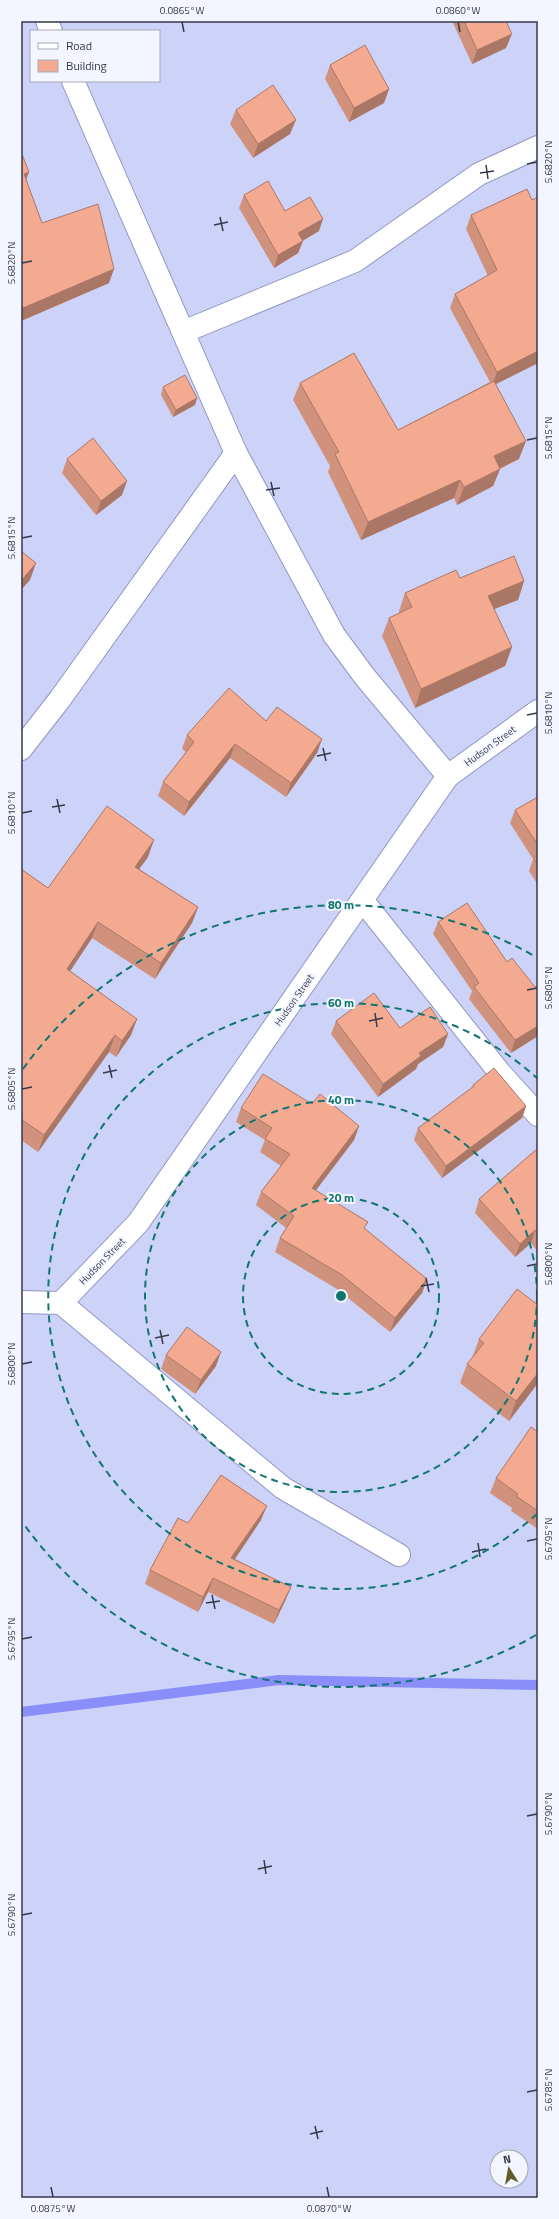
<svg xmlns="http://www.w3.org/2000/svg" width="559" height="2219" font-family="'Titillium Web',sans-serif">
  <rect width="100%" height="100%" fill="#cdd2f8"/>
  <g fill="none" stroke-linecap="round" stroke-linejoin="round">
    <path stroke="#898efa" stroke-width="10" d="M21,1712l258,-32 259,5"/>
    <g stroke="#9196c3" stroke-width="24">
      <g id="minor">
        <path d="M47,21l4,10"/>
        <path d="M73,81l163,372 98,182 31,42 83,99"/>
        <path d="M183,332l172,-71 124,-87 59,-27"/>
        <path d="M21,749l39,-50 176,-246"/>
        <path d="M363,901l137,172 38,42"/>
        <path d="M21,1302l40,1"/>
        <path d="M61,1303l77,-80 310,-447 90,-65"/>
        <path d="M61,1303l222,185 116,67"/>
      </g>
    </g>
    <use href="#minor" stroke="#fff" stroke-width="22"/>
  </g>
  <g fill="#d1927d">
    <path d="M452,21h54v27l-34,16z"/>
    <path d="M330,65l59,24 -5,14 -35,19 -24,-43z"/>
    <path d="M236,110l54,24 -37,24 -23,-34z"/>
    <path d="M21,152l5,28 16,43 67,60 -88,38z"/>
    <path d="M244,195l41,16 34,20 -16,9 -5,13 -24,15 -35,-60z"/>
    <path d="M538,197v166l-42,21 23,75 -19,10 -7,17 -36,19 -3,-7 -93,42 -33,-68 2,-6 -37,-66 7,-17 98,47 92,-48 -40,-74 5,-14 33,-18 -22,-47 5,-14 61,-15z"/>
    <path d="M163,387l34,11 -2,7 -22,12 -12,-22z"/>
    <path d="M67,459l55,36 -26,20 -34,-42z"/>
    <path d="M460,578l64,3 -6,19 -24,9 18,38 -7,19 -90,42 -33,-72 7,-18 10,-5v-2l6,-18z"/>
    <path d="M266,721l56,18 -5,14 -31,44 -56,-39 -46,58 -26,-20 5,-14 23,-30 -4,-3 5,-14z"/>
    <path d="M538,797v88l-9,-14 4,-12 -23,-36 5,-13z"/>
    <path d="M148,857l-9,12 59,38 -6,16 -37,56 -63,-41 -22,33 67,48 -6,16 -15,22 -7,-5 -71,100 -17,-12v-271l27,19z"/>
    <path d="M438,922l69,40 28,25 3,-2v51l-27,17 -42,-54 3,-8 -39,-57z"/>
    <path d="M336,1021l64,7 48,6 -5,13 -25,17 -2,5 -38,28 -47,-63z"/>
    <path d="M473,1085l53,21 -4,12 -80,60 -28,-38 4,-12 54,-40z"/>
    <path d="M312,1104l47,22 -5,14 -38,50 111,89 -5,14 -32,39 -53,-43 -62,-37 5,-14 6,-10 -30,-23 5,-13 20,-26 -21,-14 5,-12 -29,-18 5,-14z"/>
    <path d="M538,1148v104l-7,-9 -16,14 -40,-44 4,-14z"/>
    <path d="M538,1305v78l-29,38 -49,-38 7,-19 5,-6 7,-19z"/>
    <path d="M166,1355l50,11 -21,28 -34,-25z"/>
    <path d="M538,1432v97l-27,-18 1,-3 -22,-15 6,-15z"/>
    <path d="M261,1520l-26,39 56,28 -6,14 -11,23 -66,-32 -10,20 -53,-28 5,-14 38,-47z"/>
  </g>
  <g fill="#a76">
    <path d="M512,34l-6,14 -34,16 5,-14z"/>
    <path d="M389,89l-5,14 -35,19 5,-14z"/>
    <path d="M296,120l-6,14 -37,24 5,-14z"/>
    <path d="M29,172l-5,14v-12z"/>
    <path d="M323,219l-4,12 -25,15 4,-13z"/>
    <path d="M303,241l-5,12 -24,15 4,-13z"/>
    <path d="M114,269l-5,14 -88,38v-8l2,-5z"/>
    <path d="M538,351v12l-46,23 5,-14z"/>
    <path d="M197,398l-2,7 -22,12 3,-7z"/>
    <path d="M526,441l-7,18 -31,15 6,-18z"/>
    <path d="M500,469l-7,17 -36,19 7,-18z"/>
    <path d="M460,480l-6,18 -93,42 7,-18z"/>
    <path d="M127,481l-5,14 -26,20 5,-14z"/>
    <path d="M36,563l-6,17 -9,10v-9z"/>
    <path d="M524,581l-6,19 -37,14 7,-18z"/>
    <path d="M512,647l-7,19 -90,42 6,-19z"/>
    <path d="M322,739l-5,14 -31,44 5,-14z"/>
    <path d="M235,744l-5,14 -46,58 5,-14z"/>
    <path d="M154,840l-6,17 -19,26 6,-16z"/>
    <path d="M198,907l-6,16 -37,56 6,-16z"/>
    <path d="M98,922l-6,16 -31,47 6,-16z"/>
    <path d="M137,1019l-6,16 -15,22 6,-16z"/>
    <path d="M538,1026v10l-27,17 4,-13z"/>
    <path d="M448,1034l-5,13 -25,17 -2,5 -38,28 5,-13 36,-31z"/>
    <path d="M115,1035l-6,17 -71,100 6,-17z"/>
    <path d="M526,1106l-4,12 -80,60 4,-12z"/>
    <path d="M359,1126l-5,14 -47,62 5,-14z"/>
    <path d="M535,1230l-4,13 -16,14 5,-13z"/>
    <path d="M427,1279l-5,14 -32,39 5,-14z"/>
    <path d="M221,1352l-5,14 -21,28 6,-14z"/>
    <path d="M538,1373v10l-29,38 7,-20z"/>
    <path d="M267,1506l-6,14 -35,52 5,-14z"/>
    <path d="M213,1578l-5,14 -10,20 5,-15z"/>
    <path d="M291,1587l-6,14 -11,23 5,-14z"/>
  </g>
  <g fill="#f3aa91" stroke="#a76">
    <path d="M464,21h42l6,13 -35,16z"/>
    <path d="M365,45l24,44 -35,19 -24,-43z"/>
    <path d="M273,85l23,35 -38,24 -22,-34z"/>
    <path d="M21,152l8,20 -5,2 18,49 56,-19 16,65 -91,39 -2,-3z"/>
    <path d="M268,181l17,30 25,-14 13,22 -25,14 5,8 -25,14 -34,-60z"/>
    <path d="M527,189l5,11 6,-3v154l-41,21 -42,-78 42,-24 -26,-55z"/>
    <path d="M354,353l44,77 96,-49 32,60 -32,15 6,13 -36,18 -4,-7 -92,42 -33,-68 4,-2 -39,-69z"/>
    <path d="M185,375l12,23 -21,12 -13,-23z"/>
    <path d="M93,438l34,43 -26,20 -34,-42z"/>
    <path d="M21,551l15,12 -15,18z"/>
    <path d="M514,556l10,25 -36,15 24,51 -91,42 -32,-71 23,-11 -7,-14 51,-23 4,8z"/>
    <path d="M229,688l37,33 11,-14 45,32 -31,44 -56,-39 -46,58 -26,-20 31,-40 -7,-7z"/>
    <path d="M538,797v48l-23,-35z"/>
    <path d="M107,806l47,34 -19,27 63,40 -37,56 -63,-41 -31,47 70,50 -15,22 -7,-6 -71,100 -23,-16v-250l27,19z"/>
    <path d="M538,855v9l-4,-6z"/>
    <path d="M467,903l40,59 5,-4 23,29 3,-2v41l-23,14 -41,-53 5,-4 -41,-61z"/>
    <path d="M374,993l26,35 30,-21 18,27 -29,19 2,3 -38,28 -47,-63z"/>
    <path d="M494,1068l32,38 -80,60 -28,-38 56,-42 -1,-1z"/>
    <path d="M263,1074l49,30 8,-10 39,32 -47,62 56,34 -4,6 63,51 -32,39 -53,-43 -62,-37 14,-22 -33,-24 29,-38 -25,-15 7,-11 -31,-20z"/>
    <path d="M538,1148v85l-3,-3 -15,14 -41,-45z"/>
    <path d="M517,1289l21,16v68l-22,28 -49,-37 17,-21 -5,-4z"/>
    <path d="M187,1327l34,25 -20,28 -35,-25z"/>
    <path d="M531,1427l7,5v79l-22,-15 2,-2 -22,-16z"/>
    <path d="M221,1475l46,31 -36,52 60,29 -12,23 -66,-32 -10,19 -53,-27 28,-52 10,5z"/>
  </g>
  <path fill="none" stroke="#36384b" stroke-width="1.5" d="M182,22l2,10M458,22l2,10M527,164l10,-2M486,165l2,14M480,173l14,-2M220,217l3,14M214,225l14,-3M22,263l10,-2M527,440l10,-2M271,482l3,14M266,490l14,-2M22,538l10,-2M527,715l10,-2M323,748l3,13M317,756l14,-3M57,799l3,14M52,807l13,-2M22,813l10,-2M527,990l10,-2M375,1013l2,14M369,1021l14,-3M109,1065l3,13M103,1073l14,-3M22,1089l10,-2M527,1266l10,-2M426,1278l3,14M421,1286l13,-2M160,1330l3,14M155,1338l14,-3M22,1364l10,-2M527,1541l10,-2M478,1543l2,14M472,1552l14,-3M212,1595l3,14M206,1603l14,-2M22,1639l10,-2M527,1816l10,-2M264,1860l2,14M258,1869l14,-3M22,1915l10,-2M527,2092l10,-2M315,2126l3,13M310,2134l13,-3M51,2187l2,10M327,2187l2,10"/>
  <g fill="none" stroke="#0f766e" stroke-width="2" stroke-dasharray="7 5">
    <circle cx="341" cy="1296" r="98"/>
    <circle cx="341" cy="1296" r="196"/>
    <path d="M537 1514A293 293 0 1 1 537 1078"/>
    <path d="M536 1635A391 391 0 0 1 23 1523M23 1069A391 391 0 0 1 536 957"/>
  </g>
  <g text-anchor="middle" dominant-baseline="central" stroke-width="4" stroke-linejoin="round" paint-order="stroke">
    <g font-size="10" fill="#36384b" stroke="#f3f5ff">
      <text transform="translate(490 746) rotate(-36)">Hudson Street</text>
      <text transform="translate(294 1000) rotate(-55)">Hudson Street</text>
      <text transform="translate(102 1261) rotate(-46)">Hudson Street</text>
    </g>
  </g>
  <circle cx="341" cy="1296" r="6" fill="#0f766e" stroke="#f3f5ff" stroke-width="2"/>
  <g font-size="12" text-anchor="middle" font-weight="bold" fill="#0f766e" stroke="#f3f5ff" stroke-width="4" stroke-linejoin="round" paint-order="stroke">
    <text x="341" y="909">80 m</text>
    <text x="341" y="1007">60 m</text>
    <text x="341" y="1104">40 m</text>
    <text x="341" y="1202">20 m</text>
  </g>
  <rect width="559" height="2219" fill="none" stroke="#f3f5ff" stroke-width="44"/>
  <rect x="30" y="30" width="130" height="52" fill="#f3f5ff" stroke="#a7a9b7"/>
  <rect x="38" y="43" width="20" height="6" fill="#ffffff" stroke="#a7a9b7"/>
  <text x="66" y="50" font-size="12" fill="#36384b">Road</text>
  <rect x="38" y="60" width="20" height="12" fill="#f3aa91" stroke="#a7a9b7"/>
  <text x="66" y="70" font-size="12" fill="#36384b">Building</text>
  <g transform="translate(509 2169) rotate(349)"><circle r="19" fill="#f3f5ff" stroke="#a7a9b7"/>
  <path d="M0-3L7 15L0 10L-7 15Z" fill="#635b27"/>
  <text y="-6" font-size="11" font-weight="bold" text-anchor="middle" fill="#36384b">N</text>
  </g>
  <rect x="22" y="22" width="515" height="2175" fill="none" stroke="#36384b" stroke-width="1.5"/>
  <g font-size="10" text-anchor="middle" fill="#36384b">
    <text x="182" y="14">0.0865°W</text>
    <text x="458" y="14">0.0860°W</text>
    <text transform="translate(548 162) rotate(-90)" y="4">5.6820°N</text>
    <text transform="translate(11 263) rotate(-90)" y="4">5.6820°N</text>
    <text transform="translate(548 438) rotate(-90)" y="4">5.6815°N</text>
    <text transform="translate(11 538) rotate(-90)" y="4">5.6815°N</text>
    <text transform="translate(548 713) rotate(-90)" y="4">5.6810°N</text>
    <text transform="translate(11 813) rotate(-90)" y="4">5.6810°N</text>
    <text transform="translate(548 988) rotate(-90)" y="4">5.6805°N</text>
    <text transform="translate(11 1089) rotate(-90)" y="4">5.6805°N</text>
    <text transform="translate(548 1264) rotate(-90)" y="4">5.6800°N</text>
    <text transform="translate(11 1364) rotate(-90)" y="4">5.6800°N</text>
    <text transform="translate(548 1539) rotate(-90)" y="4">5.6795°N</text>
    <text transform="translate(11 1639) rotate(-90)" y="4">5.6795°N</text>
    <text transform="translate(548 1814) rotate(-90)" y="4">5.6790°N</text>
    <text transform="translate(11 1915) rotate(-90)" y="4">5.6790°N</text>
    <text transform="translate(548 2090) rotate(-90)" y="4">5.6785°N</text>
    <text x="53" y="2212">0.0875°W</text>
    <text x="329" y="2212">0.0870°W</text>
  </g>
</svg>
